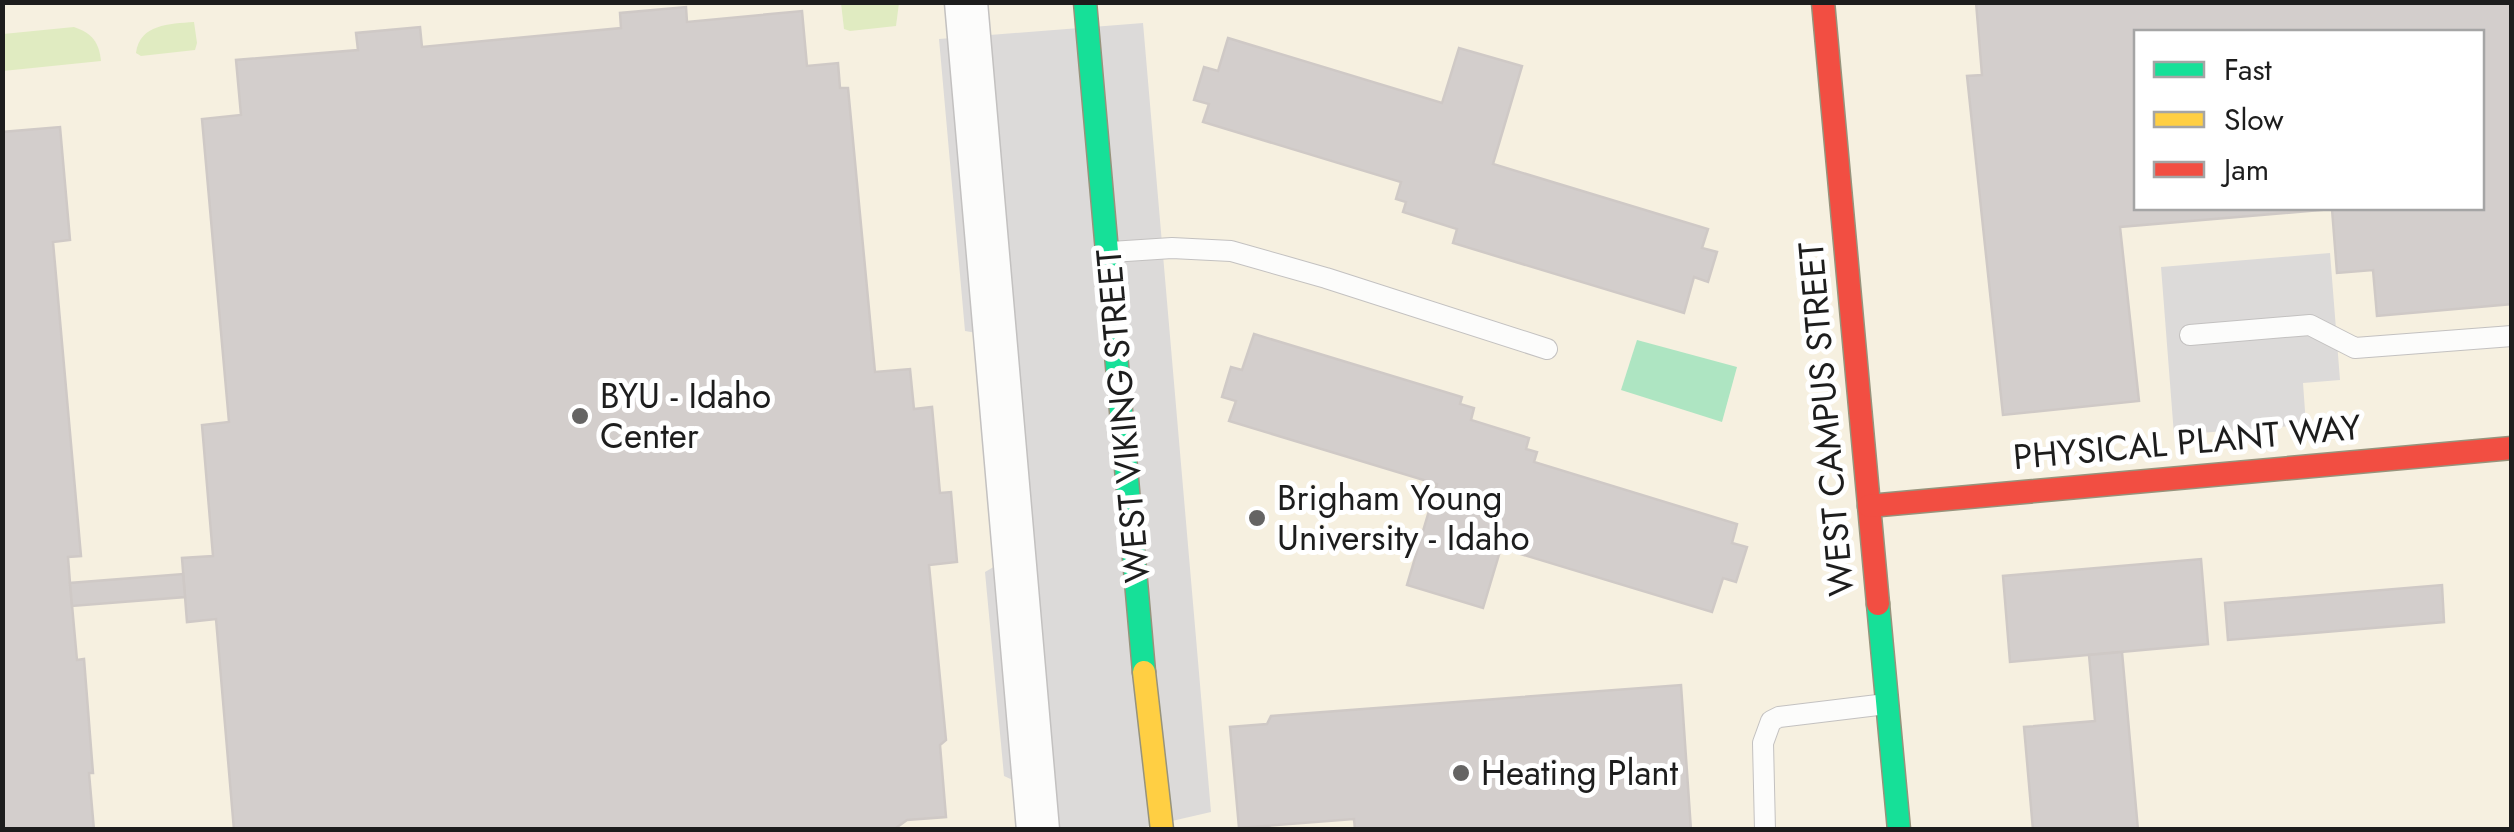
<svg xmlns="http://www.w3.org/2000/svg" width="2514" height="832" font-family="Jost,sans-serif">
  <rect width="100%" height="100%" fill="#ece8e5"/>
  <path fill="#f6f0e0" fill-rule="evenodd" d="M3,3h2508v826h-2508zM2136,32h346v176h-346z"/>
  <g fill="#e0ebc1">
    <path d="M841,3h58l-3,23 -46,5 -6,-2z"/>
    <path d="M194,22l3,21 -2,7 -54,6 -5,-3c4,-29 33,-29 58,-31z"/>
    <path d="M74,27c18,6 25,15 27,34l-98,10v-37z"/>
  </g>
  <path fill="#aee5c2" d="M1637,340l100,27 -15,55 -101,-32z"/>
  <g fill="#dcdad9">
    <path d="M1143,23l68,789 -74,17 -109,1 -11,-48 -13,-6 -19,-204 12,-7 -20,-232 -12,-2 -26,-292z"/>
    <path d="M2330,253l10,127 -37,3 3,42 -132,10 -13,-168z"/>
  </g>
  <g fill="#d3cecc" stroke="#cfc9c6" stroke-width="2.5" fill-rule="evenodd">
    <path d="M1976,2h536v302l-135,12 -4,-46 -36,3 -5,-64 -212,18 19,174 -136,14 -36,-339 15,-1zM2136,32h346v176h-346z"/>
    <path d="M686,7l1,15 115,-11 5,55 31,-3 2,25h8l27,284 35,-3 4,40 18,-2 8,86 11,-1 6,70 -28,3 17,175 -6,5 6,72 -39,3 -14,10h-659l-18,-211 -29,3 -5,-64 31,-2 -11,-131 27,-3 -27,-303 39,-4 -5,-55 122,-10 -2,-17 64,-6 2,20 199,-19 -1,-15z"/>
    <path d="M1228,38l214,65 17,-55 63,18 -29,98 215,65 -6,19 15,4 -9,30 -14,-5 -10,36 -231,-70 4,-14 -54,-17 3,-10 -10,-3 5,-17 -198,-60 6,-18 -15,-4 10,-33 14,4z"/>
    <path d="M60,127l10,113 -17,2 28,314 -13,1 2,26 7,77 7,-1 9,114h-4l5,57h-92v-698z"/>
    <path d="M1254,334l208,63 -2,7 14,4 -3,12 58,18 -3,11 11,3 -3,10 203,62 -5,19 15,4 -11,35 -13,-4 -11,34 -211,-64 -18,60 -76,-23 30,-101 -208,-63 7,-20 -14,-4 9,-30 11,3z"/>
    <path d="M2201,559l7,85 -198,18 -7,-86z"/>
    <path d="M183,574l2,23 -113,9 -2,-23z"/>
    <path d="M2442,585l2,37 -216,18 -3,-37z"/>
    <path d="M2122,652l16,178h-105l-9,-103 71,-6 -6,-66z"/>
    <path d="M1681,685l10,145h-336l-1,-11 -115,9 -9,-101 37,-3 4,-8z"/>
  </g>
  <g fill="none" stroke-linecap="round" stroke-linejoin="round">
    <g stroke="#c3c1c0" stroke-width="22">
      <g id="lane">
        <path d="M1111,252l61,-4 59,3 95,27 221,71"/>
        <path d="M2190,335l120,-10 45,23 157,-12"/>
        <path d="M1765,830l-2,-87 8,-22 8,-4 107,-13"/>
      </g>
    </g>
    <g stroke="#c3c1c0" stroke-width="45">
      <path id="street" d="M966,2l72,828"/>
    </g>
    <g stroke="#97937c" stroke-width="25">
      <g id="fast">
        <path d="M1085,2l59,670"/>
        <path d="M1878,604l21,226"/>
      </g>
    </g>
    <g stroke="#97937c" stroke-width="25">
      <path id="slow" d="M1144,672l18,158"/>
    </g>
    <g stroke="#97937c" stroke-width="25">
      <g id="jam">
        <path d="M1823,2l55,602"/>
        <path d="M1869,506l643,-58"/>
      </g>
    </g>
    <use href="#lane" stroke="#fcfcfb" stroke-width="20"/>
    <use href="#street" stroke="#fcfcfb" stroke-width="42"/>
    <use href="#fast" stroke="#16e098" stroke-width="22"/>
    <use href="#slow" stroke="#ffcf43" stroke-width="22"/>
    <use href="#jam" stroke="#f24e42" stroke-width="22"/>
  </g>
  <g fill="#656463" stroke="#fff" stroke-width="4">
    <circle cx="580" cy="416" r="10"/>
    <circle cx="1257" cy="518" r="10"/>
    <circle cx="1461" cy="773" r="10"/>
  </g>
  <g text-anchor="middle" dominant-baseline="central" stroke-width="10" stroke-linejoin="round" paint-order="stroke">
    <g font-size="35" fill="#1d1d1d" stroke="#fff" text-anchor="start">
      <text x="600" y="396">BYU - Idaho<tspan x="600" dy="40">Center</tspan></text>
      <text x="1277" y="498">Brigham Young<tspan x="1277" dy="40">University - Idaho</tspan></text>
      <text x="1481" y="773">Heating Plant</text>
    </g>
    <g font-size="35" fill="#1d1d1d" stroke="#fff">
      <text transform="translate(1123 416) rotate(-95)">WEST VIKING STREET</text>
      <text transform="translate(1826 419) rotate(-95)">WEST CAMPUS STREET</text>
      <text transform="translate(2187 442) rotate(-5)">PHYSICAL PLANT WAY</text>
    </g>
  </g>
  <rect width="2514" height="832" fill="none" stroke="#1d1d1d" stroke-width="10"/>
  <rect x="2134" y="30" width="350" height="180" fill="#ffffff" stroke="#a5a5a5" stroke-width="2.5"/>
  <rect x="2154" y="62" width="50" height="15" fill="#16e098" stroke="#a5a5a5" stroke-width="2.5"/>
  <text x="2224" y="80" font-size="30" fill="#1d1d1d">Fast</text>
  <rect x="2154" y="112" width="50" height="15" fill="#ffcf43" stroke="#a5a5a5" stroke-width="2.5"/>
  <text x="2224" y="130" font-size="30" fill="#1d1d1d">Slow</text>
  <rect x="2154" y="162" width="50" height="15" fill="#f24e42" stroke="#a5a5a5" stroke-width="2.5"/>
  <text x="2224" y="180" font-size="30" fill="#1d1d1d">Jam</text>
</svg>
